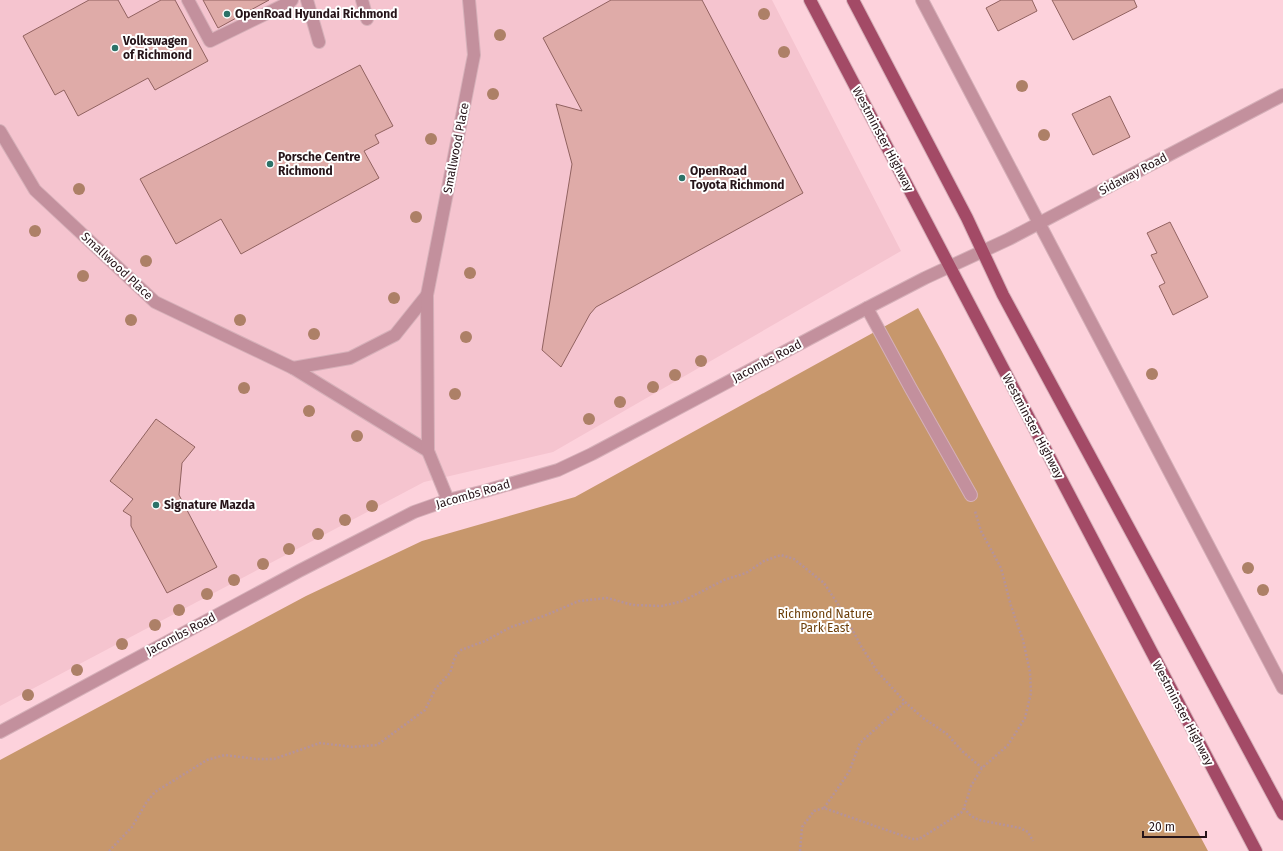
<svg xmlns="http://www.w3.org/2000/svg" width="1283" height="851" font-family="'Fira Sans',sans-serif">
  <rect width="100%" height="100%" fill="#fdd2dc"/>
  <path fill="#f5c4cf" d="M0,0h772l129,251 -348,201 -129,30 -424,224z"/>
  <path fill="#c7976c" d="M918,308l23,42 267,501h-1208v-91l306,-164 116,-55 153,-44z"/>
  <g fill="#dfaba8" stroke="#916260">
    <path d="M89,0h29l10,18 33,-18h14l33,61 -53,29 -7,-12 -70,38 -14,-26 -9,5 -32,-59z"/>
    <path d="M203,0h66l-51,28z"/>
    <path d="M611,0h91l101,193 -207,114 -6,7 -29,53 -19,-17 30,-186 -16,-60 26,7 -39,-73z"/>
    <path d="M1001,0h31l5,11 -39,20 -12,-23z"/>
    <path d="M1052,0h82l3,7 -64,33z"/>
    <path d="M360,65l33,61 -18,9 4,8 -15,8 15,27 -138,76 -20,-35 -45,25 -36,-65z"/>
    <path d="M1110,96l20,41 -37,18 -21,-41z"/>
    <path d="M1170,222l38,75 -35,18 -14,-29 6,-3 -14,-28 6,-2 -10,-20z"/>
    <path d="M156,419l39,28 -13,16 -3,32 38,72 -50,26 -36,-67v-10l-8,-5 10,-12 -23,-18z"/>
  </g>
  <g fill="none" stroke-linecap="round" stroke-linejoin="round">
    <g stroke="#d6b0b9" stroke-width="14">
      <g id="minor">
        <path d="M188,0l22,41 80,-39 2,-2"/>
        <path d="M307,0l12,42"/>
        <path d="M362,0l5,19"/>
        <path d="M922,0l361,688"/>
        <path d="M0,131l35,59 120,112 138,66 135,83"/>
        <path d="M867,308l43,79 61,108"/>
        <path d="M293,368l57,-10 45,-23 32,-40"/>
        <path d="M448,500l-20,-49 -1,-156 47,-240 -5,-55"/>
        <path d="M0,732l299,-161 115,-59 34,-12 37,-9 73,-21 34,-16 275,-146 58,-30 84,-39 274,-144"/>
      </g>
    </g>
    <g stroke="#d6b0b9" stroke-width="14">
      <g id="major">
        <path d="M810,0l446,851"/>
        <path d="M853,0l114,218 36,77 194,359 86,160"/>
      </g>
    </g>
    <g stroke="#b5939b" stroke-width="2.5" stroke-dasharray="2 2" stroke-linecap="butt">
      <path d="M824,808l25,-36 11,-29 45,-41"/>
      <path d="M964,808l7,8 8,4 41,8 8,4 5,9"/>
      <path d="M109,851l23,-24 14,-24 9,-11 52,-32 18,-5 30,4h19l46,-16 32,4 25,-2 48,-35 11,-22 14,-15 5,-16 6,-7 24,-9 26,-14 33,-11 35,-15 28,-3 26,7 29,1 21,-5 41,-21 22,-7 18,-12 17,-6 13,4 30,24 19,29 18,34 16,25 28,31 18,16 24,16 15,17 20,17"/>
      <path d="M800,851l2,-24 12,-16 10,-3 88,31h7l42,-26 3,-5 7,-22 11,-18 26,-23 17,-27 6,-25 -1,-21 -7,-32 -12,-34 -10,-38 -20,-37 -6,-20"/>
    </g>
    <use href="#minor" stroke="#c3909d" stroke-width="12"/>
    <use href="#major" stroke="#a34a66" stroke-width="12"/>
  </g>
  <g fill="#ad8067">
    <circle cx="764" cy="14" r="6"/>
    <circle cx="500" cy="35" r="6"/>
    <circle cx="784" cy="52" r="6"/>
    <circle cx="1022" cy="86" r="6"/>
    <circle cx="493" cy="94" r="6"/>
    <circle cx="1044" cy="135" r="6"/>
    <circle cx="431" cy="139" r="6"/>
    <circle cx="79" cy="189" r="6"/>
    <circle cx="416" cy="217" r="6"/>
    <circle cx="35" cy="231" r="6"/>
    <circle cx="146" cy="261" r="6"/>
    <circle cx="470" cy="273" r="6"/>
    <circle cx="83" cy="276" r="6"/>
    <circle cx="394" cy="298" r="6"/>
    <circle cx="131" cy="320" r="6"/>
    <circle cx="240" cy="320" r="6"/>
    <circle cx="314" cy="334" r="6"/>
    <circle cx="466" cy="337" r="6"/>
    <circle cx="701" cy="361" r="6"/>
    <circle cx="1152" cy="374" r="6"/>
    <circle cx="675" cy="375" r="6"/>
    <circle cx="653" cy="387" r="6"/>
    <circle cx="244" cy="388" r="6"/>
    <circle cx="455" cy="394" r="6"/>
    <circle cx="620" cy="402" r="6"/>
    <circle cx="309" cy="411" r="6"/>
    <circle cx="589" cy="419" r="6"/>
    <circle cx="357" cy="436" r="6"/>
    <circle cx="372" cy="506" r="6"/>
    <circle cx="345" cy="520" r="6"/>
    <circle cx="318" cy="534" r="6"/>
    <circle cx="289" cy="549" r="6"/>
    <circle cx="263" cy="564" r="6"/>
    <circle cx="1248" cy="568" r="6"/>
    <circle cx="234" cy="580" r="6"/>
    <circle cx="1263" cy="590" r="6"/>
    <circle cx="207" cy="594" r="6"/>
    <circle cx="179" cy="610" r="6"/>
    <circle cx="155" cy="625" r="6"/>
    <circle cx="122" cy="644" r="6"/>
    <circle cx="77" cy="670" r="6"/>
    <circle cx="28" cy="695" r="6"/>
  </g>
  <g fill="#2c7268" stroke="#fff" stroke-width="1.5">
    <circle cx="227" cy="14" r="4"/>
    <circle cx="115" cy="48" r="4"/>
    <circle cx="270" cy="164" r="4"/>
    <circle cx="682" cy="178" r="4"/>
    <circle cx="156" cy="505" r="4"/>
  </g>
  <g text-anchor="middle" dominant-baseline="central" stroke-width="4" stroke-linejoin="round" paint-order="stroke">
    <g font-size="12" font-weight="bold" fill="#261419" stroke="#fff" text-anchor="start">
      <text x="235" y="14">OpenRoad Hyundai Richmond</text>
      <text x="123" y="41">Volkswagen<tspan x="123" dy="14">of Richmond</tspan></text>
      <text x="278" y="157">Porsche Centre<tspan x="278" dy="14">Richmond</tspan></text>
      <text x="690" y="171">OpenRoad<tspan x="690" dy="14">Toyota Richmond</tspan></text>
      <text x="164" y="505">Signature Mazda</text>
    </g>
    <g font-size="12" fill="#261419" stroke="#fff">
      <text transform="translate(883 139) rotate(62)">Westminster Highway</text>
      <text transform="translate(456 148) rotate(-79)">Smallwood Place</text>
      <text transform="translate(1133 174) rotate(-28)">Sidaway Road</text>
      <text transform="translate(117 266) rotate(43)">Smallwood Place</text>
      <text transform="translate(767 361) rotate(-28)">Jacombs Road</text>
      <text transform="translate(1033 426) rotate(62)">Westminster Highway</text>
      <text transform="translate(473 494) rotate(-16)">Jacombs Road</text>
      <text transform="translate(181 634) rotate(-28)">Jacombs Road</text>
      <text transform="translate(1183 713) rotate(62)">Westminster Highway</text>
    </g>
    <g font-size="12" fill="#6b3d07" stroke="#fff">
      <text x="825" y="614">Richmond Nature<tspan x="825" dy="14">Park East</tspan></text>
    </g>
  </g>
  <path d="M1143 831v6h63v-6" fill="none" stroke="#261419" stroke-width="2"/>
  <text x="1149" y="831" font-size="12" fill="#261419" stroke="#ffffff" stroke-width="3" paint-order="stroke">20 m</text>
</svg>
